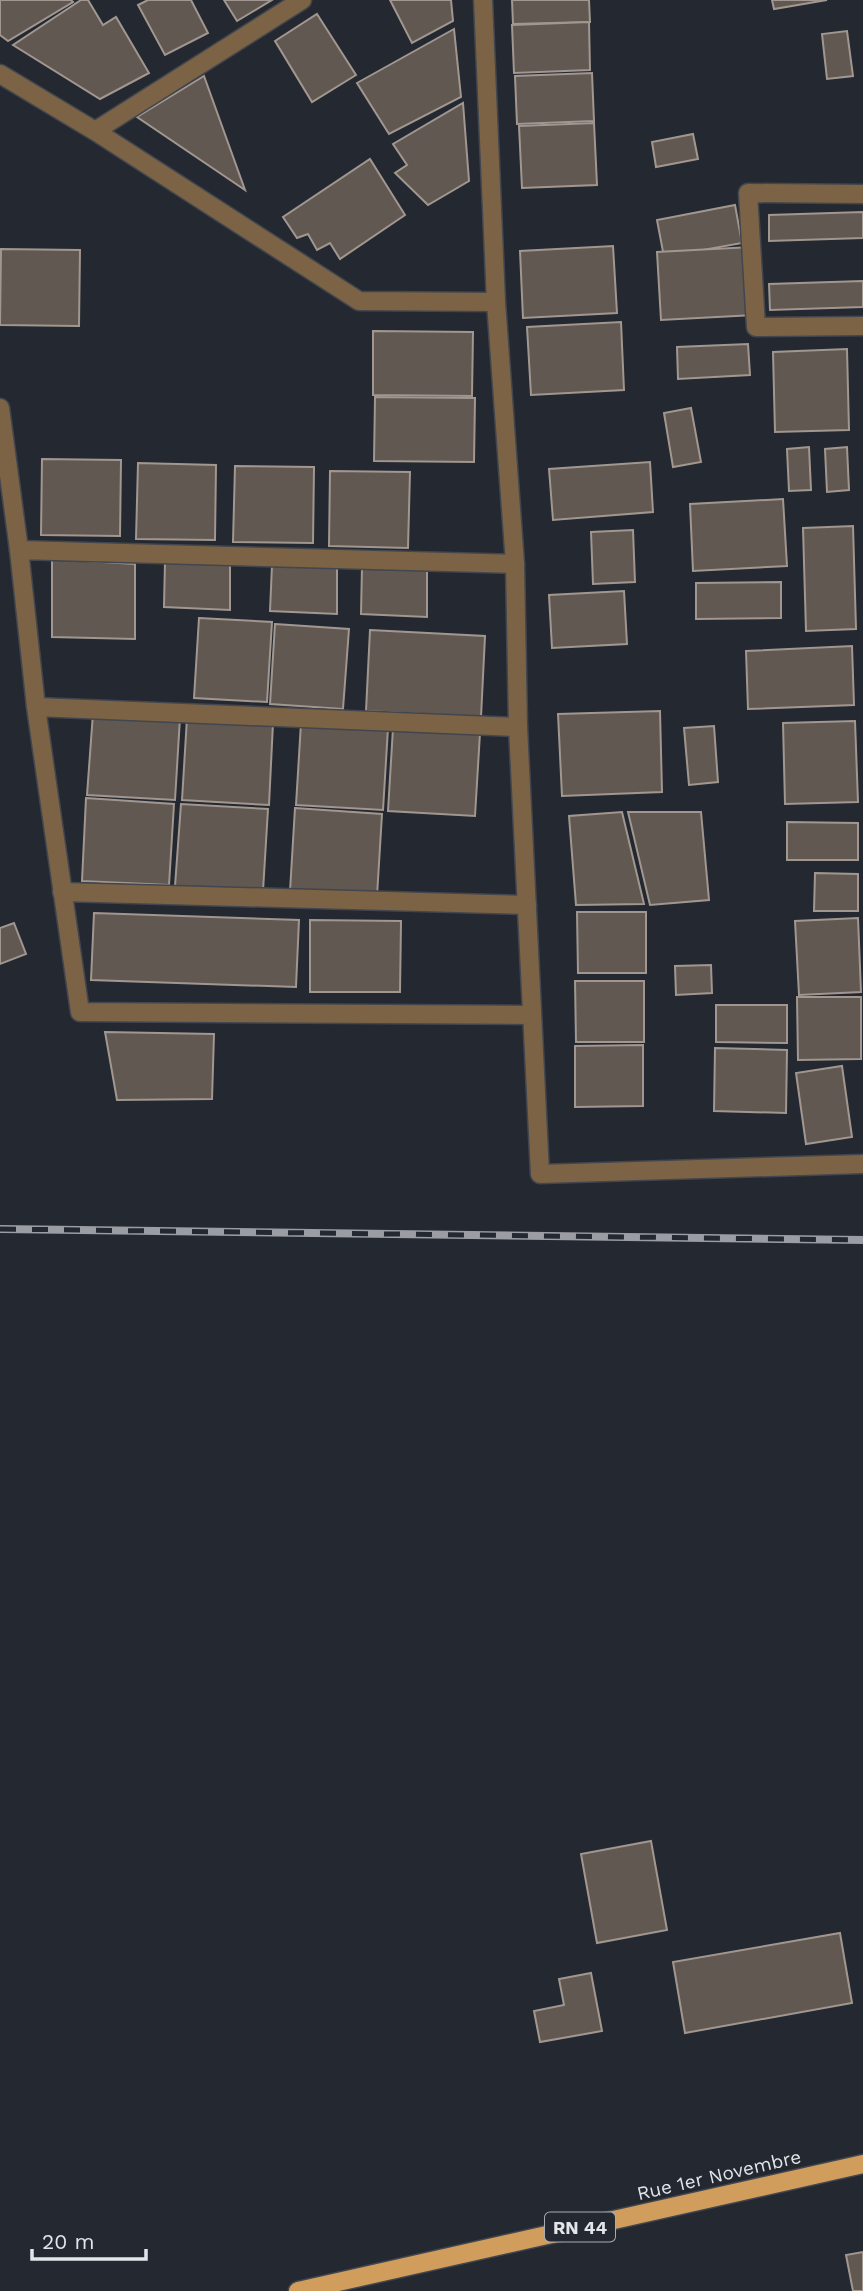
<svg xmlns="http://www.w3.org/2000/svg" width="863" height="2291" font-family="'Work Sans',sans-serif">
  <rect width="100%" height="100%" fill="#242830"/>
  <g fill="#615852" stroke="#a19790" stroke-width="2">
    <path d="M0,0h71l2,2 -65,39 -8,-6z"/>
    <path d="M81,0h7l15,25 13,-8 33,56 -49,26 -87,-54z"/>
    <path d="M148,0h43l17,33 -43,22 -27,-50z"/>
    <path d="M224,0h48l-35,21z"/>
    <path d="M390,0h61l2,21 -41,22z"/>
    <path d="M512,0h77l1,22 -77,2z"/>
    <path d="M772,0h55l-53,9z"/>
    <path d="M317,14l39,61 -44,27 -37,-61z"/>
    <path d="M589,22l1,48 -76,3 -2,-48z"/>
    <path d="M454,29l7,68 -72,37 -32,-51z"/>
    <path d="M847,31l6,45 -26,3 -5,-45z"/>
    <path d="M592,73l2,48 -77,3 -2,-48z"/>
    <path d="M204,76l41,114 -108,-73z"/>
    <path d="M463,103l6,78 -41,24 -33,-32 12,-8 -14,-21z"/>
    <path d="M594,123l3,62 -75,3 -3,-62z"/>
    <path d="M693,134l5,25 -42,8 -4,-25z"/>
    <path d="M370,159l35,56 -65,44 -10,-16 -13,7 -9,-16 -11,4 -14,-21z"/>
    <path d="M735,205l7,38 -78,14 -7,-37z"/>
    <path d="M863,212v26l-94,3v-26z"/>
    <path d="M613,246l4,67 -94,5 -3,-67z"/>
    <path d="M751,247l3,68 -93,5 -4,-68z"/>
    <path d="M1,249l79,1 -1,76 -79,-1z"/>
    <path d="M863,281v26l-93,3 -1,-26z"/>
    <path d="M621,322l3,68 -93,5 -4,-68z"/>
    <path d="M373,331l100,1 -1,64 -99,-1z"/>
    <path d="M748,344l2,31 -72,4 -1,-32z"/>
    <path d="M847,349l2,81 -74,2 -2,-80z"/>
    <path d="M375,397l100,1 -1,64 -100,-1z"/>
    <path d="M691,408l10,54 -28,5 -9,-54z"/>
    <path d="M809,447l2,43 -22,1 -2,-42z"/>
    <path d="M847,447l2,43 -22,2 -2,-43z"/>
    <path d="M42,459l79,1 -1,76 -79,-1z"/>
    <path d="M650,462l3,50 -100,8 -4,-51z"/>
    <path d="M138,463l78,2 -1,75 -79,-1z"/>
    <path d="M235,466l79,1 -1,76 -80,-1z"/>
    <path d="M330,471l80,1 -2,76 -79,-2z"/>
    <path d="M783,499l4,67 -94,5 -3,-67z"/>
    <path d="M853,526l3,103 -50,2 -3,-103z"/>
    <path d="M633,530l2,52 -42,2 -2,-52z"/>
    <path d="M52,559l83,5v75l-83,-2z"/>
    <path d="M165,561l65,2v47l-66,-3z"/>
    <path d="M272,565l65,2v47l-67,-3z"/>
    <path d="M362,567l65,3v47l-66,-3z"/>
    <path d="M781,582v36l-85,1v-36z"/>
    <path d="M624,591l3,53 -75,4 -3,-53z"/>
    <path d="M199,618l73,4 -5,80 -73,-4z"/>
    <path d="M275,624l74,5 -6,80 -73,-5z"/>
    <path d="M370,630l115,6 -4,81 -115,-6z"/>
    <path d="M852,646l2,59 -106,4 -2,-58z"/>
    <path d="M660,711l2,81 -100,4 -4,-82z"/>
    <path d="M93,713l87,5 -5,82 -88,-5z"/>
    <path d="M187,718l86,5 -4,82 -87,-5z"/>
    <path d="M855,721l3,81 -73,2 -2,-81z"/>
    <path d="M301,723l87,5 -5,82 -87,-5z"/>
    <path d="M714,726l4,56 -29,3 -5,-57z"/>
    <path d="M393,728l87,5 -5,83 -87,-5z"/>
    <path d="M86,798l88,6 -5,81 -87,-4z"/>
    <path d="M181,804l87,5 -5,82 -88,-5z"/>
    <path d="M295,808l87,6 -5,82 -87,-5z"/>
    <path d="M622,812l22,92 -68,1 -7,-89z"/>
    <path d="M628,812h73l8,88 -59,5z"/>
    <path d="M787,822l71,1v37h-71z"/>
    <path d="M815,873l43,1v37h-44z"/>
    <path d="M577,912h69v61h-68z"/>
    <path d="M94,913l205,7 -3,67 -205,-7z"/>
    <path d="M858,918l3,74 -62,3 -4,-74z"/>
    <path d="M310,920l91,1 -1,71h-90z"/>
    <path d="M14,923l12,31 -26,10v-36z"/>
    <path d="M711,965l1,28 -36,2 -1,-29z"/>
    <path d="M575,981h69v61h-68z"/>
    <path d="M797,997h64v62l-63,1z"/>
    <path d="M716,1005h71v38l-71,-1z"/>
    <path d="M105,1032l109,2 -2,65 -95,1z"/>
    <path d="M643,1045v61l-68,1v-61z"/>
    <path d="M715,1048l72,2 -1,63 -72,-2z"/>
    <path d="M842,1066l10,71 -46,7 -10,-71z"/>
    <path d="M651,1841l16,89 -70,13 -16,-89z"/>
    <path d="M840,1933l12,70 -167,30 -12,-71z"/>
    <path d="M591,1973l11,58 -62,11 -6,-31 30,-6 -5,-26z"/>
    <path d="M863,2252v39h-10l-7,-36z"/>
  </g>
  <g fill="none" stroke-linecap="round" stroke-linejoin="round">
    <g stroke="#42464e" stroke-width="21">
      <g id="minor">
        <path d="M483,0l13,302 19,262 3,163 22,447 323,-10"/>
        <path d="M0,74l95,57 264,170 137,1"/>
        <path d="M95,131l207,-131"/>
        <path d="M863,194l-115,-1 8,134 107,-1"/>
        <path d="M0,408l19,142"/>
        <path d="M515,564l-496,-14 17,157 44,305 451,3"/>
        <path d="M36,707l482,20"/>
        <path d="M62,892l465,13"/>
      </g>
    </g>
    <g stroke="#42464e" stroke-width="21">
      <path id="major" d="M298,2291l565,-127"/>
    </g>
    <use href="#minor" stroke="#7c6345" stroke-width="18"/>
    <use href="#major" stroke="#d09d5c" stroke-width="18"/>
    <g stroke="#9a9da3" stroke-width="8">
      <path id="rail" d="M0,1229l863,11"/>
    </g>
    <use href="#rail" stroke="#242830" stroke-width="5" stroke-dasharray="16" stroke-linecap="butt"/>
  </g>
  <g text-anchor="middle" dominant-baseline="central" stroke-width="5" stroke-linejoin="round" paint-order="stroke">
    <rect fill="#242830" stroke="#a9acb2" stroke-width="2" x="545" y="2212.5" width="70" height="29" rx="5"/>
    <g font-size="18" font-weight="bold" fill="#e2e5ea">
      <text x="580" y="2227">RN 44</text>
    </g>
    <g font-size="19" fill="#e2e5ea" stroke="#242830">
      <text transform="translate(719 2175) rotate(-13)">Rue 1er Novembre</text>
    </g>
  </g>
  <path d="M32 2249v10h114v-10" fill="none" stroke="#e2e5ea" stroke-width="3.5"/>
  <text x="42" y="2249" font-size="21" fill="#e2e5ea" stroke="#242830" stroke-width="5" paint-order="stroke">20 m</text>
</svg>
